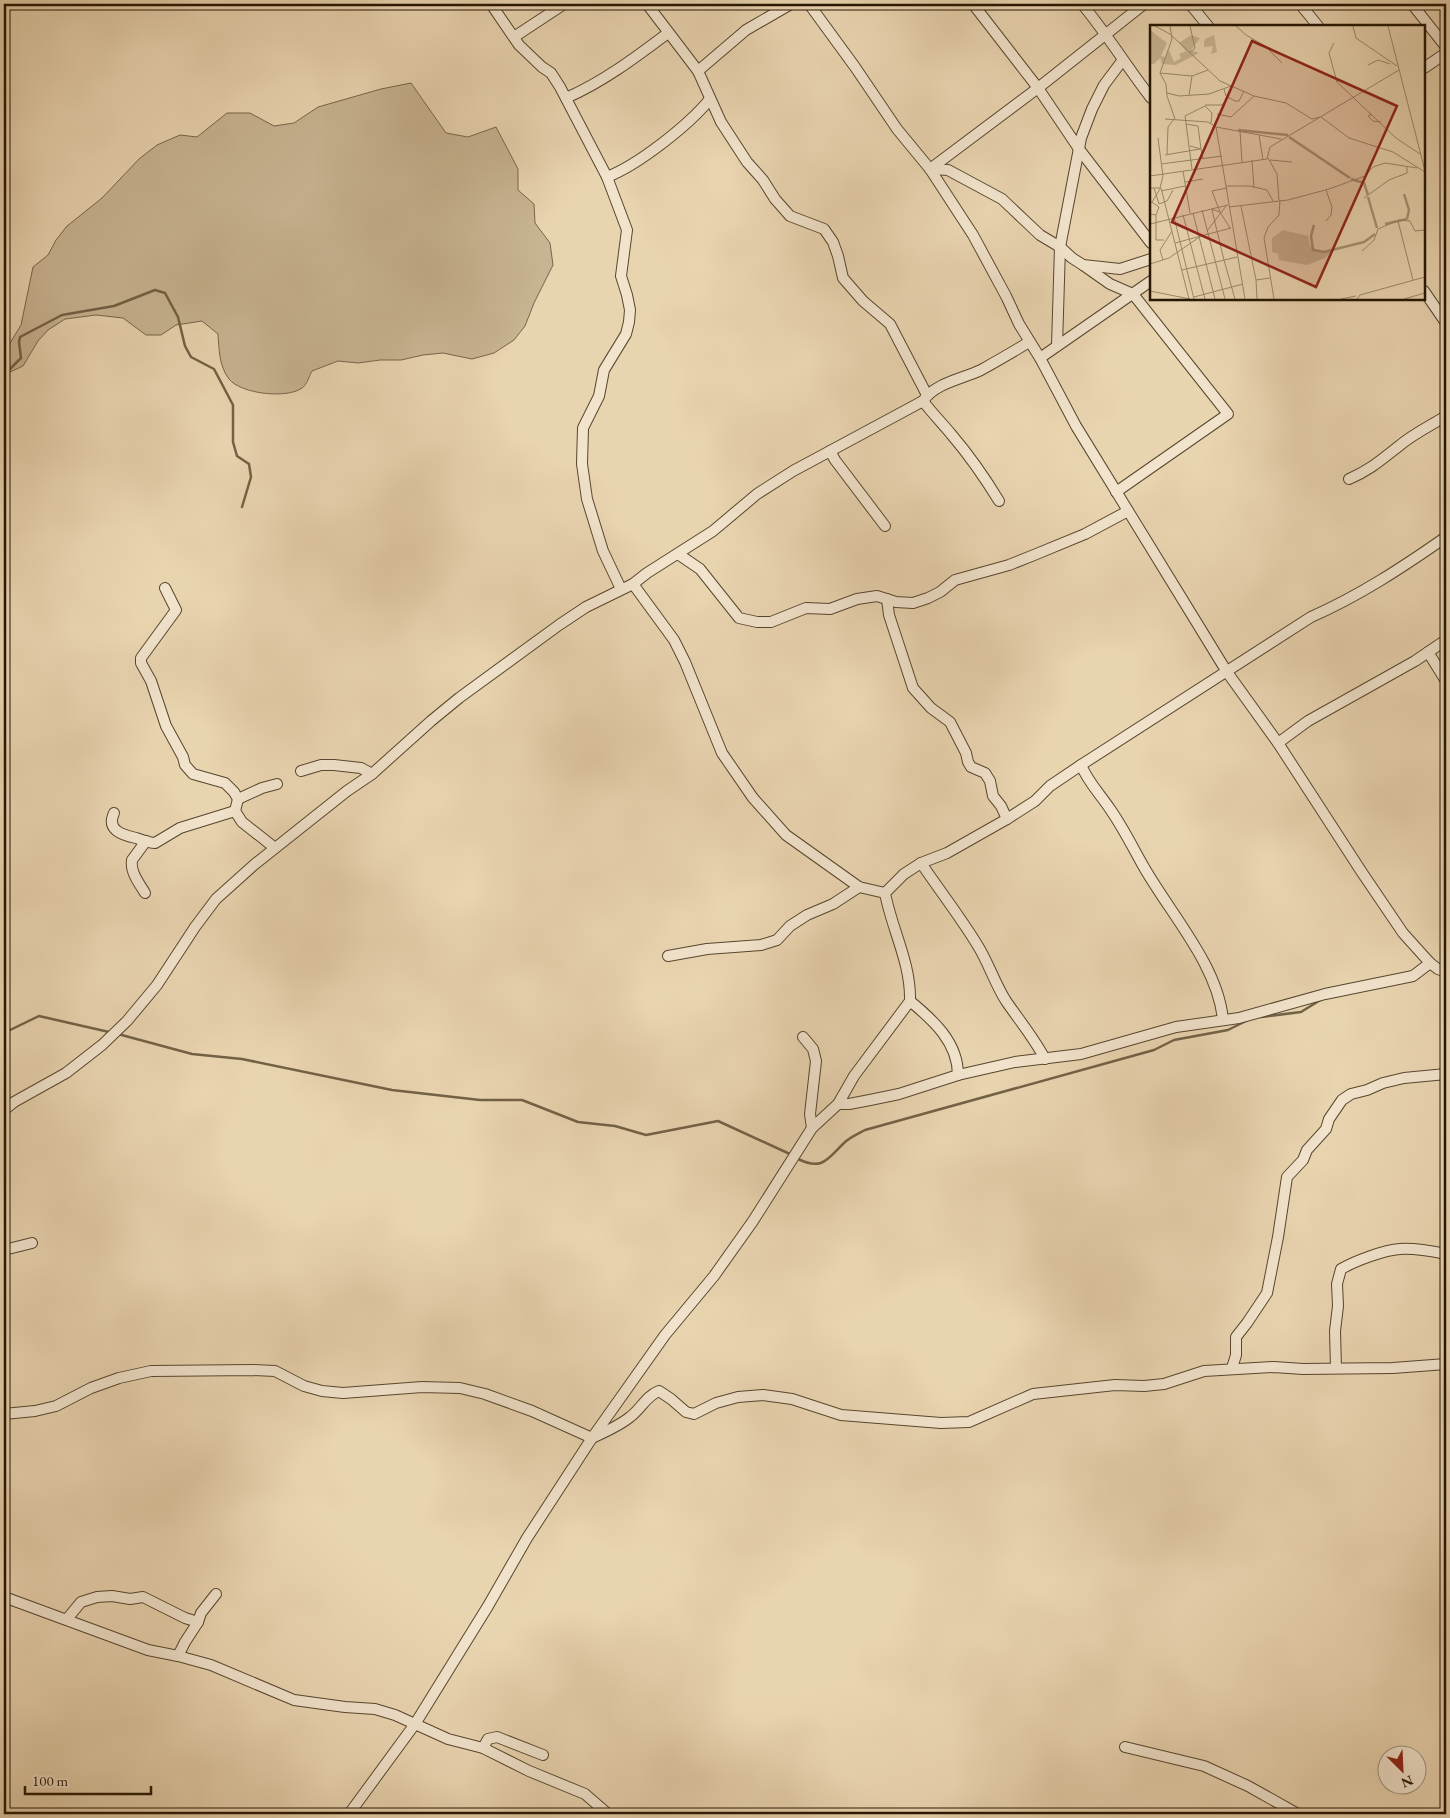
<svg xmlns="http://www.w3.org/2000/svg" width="1450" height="1818" font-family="'EB Garamond',serif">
  <rect width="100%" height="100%" fill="#e9d4b0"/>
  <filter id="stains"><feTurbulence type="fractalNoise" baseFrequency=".004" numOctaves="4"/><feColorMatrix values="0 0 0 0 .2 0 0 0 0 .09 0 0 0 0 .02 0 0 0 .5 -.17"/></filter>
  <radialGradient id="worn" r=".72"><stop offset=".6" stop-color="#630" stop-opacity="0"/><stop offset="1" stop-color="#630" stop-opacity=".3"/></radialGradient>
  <path fill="#c8b492" stroke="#77654a" d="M411,83l35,50 22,4 28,-10 22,42v21l16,14 1,19 15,20 3,22 -19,38 -9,23 -11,14 -20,13 -22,6 -29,-6 -20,2 -22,5h-21l-22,3 -20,-2 -26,10c-3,5 -5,14 -10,17 -15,11 -61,6 -73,-9 -10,-13 -10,-30 -11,-45l-16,-13 -26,4 -15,10h-15l-23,-17 -27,-3 -31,4 -17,11 -10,11 -15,25 -13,6 -6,-4v-15l17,-28 12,-58 15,-12 8,-15 11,-14 35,-28 37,-39 18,-14 23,-10 17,2 30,-24h23l24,13 20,-3 24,-16 63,-18z"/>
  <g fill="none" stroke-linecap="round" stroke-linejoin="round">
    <g stroke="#736146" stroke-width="2.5">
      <path d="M4,375l17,-17 -2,-16 1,-5 42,-22 52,-9 41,-16 10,3 13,24 7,29 6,11 23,12 19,36v37l4,14 12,8 2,13 -9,30"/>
      <path d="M1261,1017l40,-5 21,-13"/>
      <path d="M4,1033l35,-17 70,16"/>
      <path d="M118,1034l74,20 50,5 150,31 88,10h42l56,22 37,4 31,9 72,-14 74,34"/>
      <path d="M798,1159c25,12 29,0 46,-16 6,-6 14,-9 21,-13l289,-80 20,-10 54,-10 20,-10"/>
    </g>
    <g stroke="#57462d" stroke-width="12">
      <g id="minor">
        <path d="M491,4l28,41 23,22 9,6 9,14 47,90 20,53 -6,46 6,19 3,15 -1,12 -3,12 -22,36 -5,26 -16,32 -1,36 5,35 16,52 18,38"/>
        <path d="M647,4l51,67 23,51 26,40 16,18 12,19 15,17 34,13 9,13 5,14 5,22 20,23 27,23 37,71"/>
        <path d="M809,4l46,63 42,62 33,40 43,66 33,61 13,28 21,34 36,68 151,246 51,71 83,128 42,62 27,30 8,6 8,3"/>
        <path d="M973,4l65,84 41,61 72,94"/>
        <path d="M1082,4c25,30 45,63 69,94"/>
        <path d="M1190,4l18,22"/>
        <path d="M1300,4l18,22"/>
        <path d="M1412,4l34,43"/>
        <path d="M514,37l50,-33"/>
        <path d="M1424,68l22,-15"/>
        <path d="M698,71l48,-41 45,-26"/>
        <path d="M566,98c37,-16 70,-41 102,-65"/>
        <path d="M930,169l108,-81 106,-84"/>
        <path d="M930,169l18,1 54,29 38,36 20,12 12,11 11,7 37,4 31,-10"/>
        <path d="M607,177c31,-12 82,-52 103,-78"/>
        <path d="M1083,265l27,19 23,10 95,120 -112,78"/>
        <path d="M1424,291l22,32"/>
        <path d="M1057,346l3,-99 21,-109 11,-29 12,-24 18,-24"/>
        <path d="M1040,358l111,-77"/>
        <path d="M923,401c9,12 19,22 28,33 18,21 34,44 48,67"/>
        <path d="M830,451l5,9 50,66"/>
        <path d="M1349,479c21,-9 32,-19 50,-33 14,-12 31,-20 47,-30"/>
        <path d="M678,554l22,15 39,49 18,4h14l35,-14 24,1 27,-10 20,-3 19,6 17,1 15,-5 12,-6 15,-12 54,-15 25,-10 51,-21 43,-23"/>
        <path d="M633,584l41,56 11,22 37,91 31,45 33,37 73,52 26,6"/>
        <path d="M165,588l11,22 -35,48v5l10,18 15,45 17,31 2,8 8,9 32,9 9,9 4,7 -3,12 7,11 33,26"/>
        <path d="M887,599l2,16 24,73 18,20 19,14 16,31 2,9 3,5 14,6 5,8 3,15 8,10 6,13"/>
        <path d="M1428,652l18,29"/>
        <path d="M1278,743l30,-22 107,-60 31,-21"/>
        <path d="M1081,765c7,17 19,29 29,44 12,17 21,35 31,53 26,48 77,102 82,158"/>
        <path d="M301,771l20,-6h13l27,3 11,6"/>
        <path d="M238,799l24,-11 15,-4"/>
        <path d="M114,813c-8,17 8,22 22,25 6,2 13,5 19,5l25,-15 55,-17"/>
        <path d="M921,863c19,28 40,55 57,83 11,18 17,38 28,55 13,19 28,37 39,58"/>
        <path d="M145,893c-6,-10 -15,-21 -13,-33l14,-19"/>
        <path d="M668,956l39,-7 54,-4 16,-5 13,-14 17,-11 26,-11 26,-17"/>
        <path d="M910,1001c23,19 48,41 48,74"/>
        <path d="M803,1037l10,12 3,12 -6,53 2,14"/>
        <path d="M838,1104h11l21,-4 29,-6 59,-19 57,-13 66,-8 95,-27 63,-9 86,-24 88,-18 17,-13"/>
        <path d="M4,1110l10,-8 52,-29 36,-28 25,-24 30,-36 38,-58 21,-28 39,-35 92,-73 25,-17 59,-53 28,-23 100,-73 27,-18 47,-23 14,-11 66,-42 44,-37 36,-23 130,-70c12,-18 39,-22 58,-31 16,-9 32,-18 48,-28"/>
        <path d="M4,1250l28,-7"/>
        <path d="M1232,1368l4,-13v-18l11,-14 20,-30 11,-56 9,-60 16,-17 4,-10 19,-21 3,-10 13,-19 9,-6 16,-4 16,-7 21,-5 42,-4"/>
        <path d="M1336,1368l-1,-37 3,-25 -1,-22 4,-15c14,-8 43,-19 59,-20 15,-1 31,2 46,5"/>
        <path d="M4,1414l31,-3 21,-5 35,-18 28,-10 32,-7 102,-1 22,1 29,15 18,5 21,2 79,-6 38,1 25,6 47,17 60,27c13,-6 27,-12 38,-21 11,-8 16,-21 29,-26l12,8 15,13 8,2 22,-11 22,-6 25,-2 29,4 49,16 100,8 28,-1 64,-28 82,-9 29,1 20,-2 40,-13 70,-4 29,2 90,-1 53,-4"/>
        <path d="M4,1597l144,53 30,6 33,9 83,35 51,7 30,2 20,6 53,24 35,9 46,23 56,23 23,20"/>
        <path d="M67,1619l14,-17 16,-5 15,-1 18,3 13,-2 42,21 13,4 -13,20 -7,14"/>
        <path d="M198,1622l3,-9 15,-19"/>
        <path d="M1125,1747l79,19 44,20 50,28"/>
        <path d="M483,1748l5,-9 9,-2 46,18"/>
        <path d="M349,1814l66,-90 73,-118 39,-68 65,-100 73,-103 49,-59 39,-55 59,-93 26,-24 16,-28 56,-75c1,-38 -18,-71 -25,-108l19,-19 17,-11 26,-10 60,-34 28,-18 15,-15 31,-21 230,-148c48,-21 92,-50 135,-80"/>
      </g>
    </g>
    <use href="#minor" stroke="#f1e3cc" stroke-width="10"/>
  </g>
  <g transform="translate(1150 25)">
    <rect width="275" height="275" fill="#e9d4b0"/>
    <path d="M0,5l17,13 -6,13 4,1 4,-7 5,12 7,-4 -2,-4 7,-3 -7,-8 12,-8 9,3 -9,12 8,3 -23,12 -14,-1 -2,-6 -6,6h-4zM64,10l3,17 -6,2 2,-8 -9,1v-4l1,-4zM133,205l25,6 2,10 10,5h12l-7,7 -18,7 -28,-5 -1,-6 -6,-2v-14z" fill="#c8b492"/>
    <path fill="none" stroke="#a79374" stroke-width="2.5" d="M88,105l50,5M139,112l61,41M201,154l13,4 4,12M254,169l5,16 -2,9M218,172l9,31M235,199l22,-5M164,200l-3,11 2,14 11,2 40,-10 11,-8"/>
    <path fill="none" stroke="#9b886a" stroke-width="1" d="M5,1l15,8 50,47 34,15 32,7 26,16 8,-2M20,1l2,13 -12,34 6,11 1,12 8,23M86,1l10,9 19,11 17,17M203,1l3,12 41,28M238,1l37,145M184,18l-5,10 8,29 59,56 24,16M39,28l6,-5 -5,-22M218,40l10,-5 12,4M10,48l32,3 16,-6M74,64l2,7 9,5h4l5,-10M17,68l12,3 30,-2 22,-8M39,70l3,-19M55,80h17l6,-7M67,89l14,3 23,-21M222,89l-4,2 5,5 8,1M171,92l28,21 44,14 32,20M15,94l43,3 8,5 29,172M36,99l12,2 3,23M66,102l65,12M90,106l2,31M109,110l4,25M8,113l5,38 -3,12M40,121l11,3 2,9M17,129l1,-27 6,-8M15,130l35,-6M118,133l9,16 2,26M102,135l2,28M120,135l22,2M11,139l61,-8M42,144l-7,-53 20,-10 7,7 -1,10M33,146l7,42M0,151l117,-17 3,-12 129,-77M35,157l18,-3M76,161h24l17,4 6,11M0,163h11l28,111M4,163l5,16 8,-3 6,-11M11,166l24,-5M214,173l25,-18 18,-7v-6M0,176l9,6 -3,8M2,177l8,-13M91,181l15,74 14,-2M79,182l59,-7 41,-11 36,-13 8,-9 12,-4 32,5M61,184l9,3 10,16M52,185l23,89M62,185l12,50M70,187l-8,-21 15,-3M43,188l22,86M0,189l6,1v25h8M33,190l22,84M24,192l20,82M176,196l5,-6 1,-8 -6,-17M248,196l15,59M0,199l78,-19M57,206l19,-25M25,218l56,-15M212,226l12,-11 4,-11 21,-9 11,1 5,10 10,-1M13,235l-3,-10 12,-19M74,235l11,39M0,239l19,-6 32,-22M32,245l55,-13M106,255l1,19M0,266l40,8M44,272l49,-13M124,274l-10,-61 4,-11 11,-12 1,-15M191,274l15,-3M207,274l3,-4 65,-18M254,274l21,-6"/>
    <path fill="#8f2418" fill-opacity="0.15" stroke="#8f2418" stroke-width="2.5" d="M102,16l145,65 -81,181 -144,-65z"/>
    <rect width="275" height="275" fill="none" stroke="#261601" stroke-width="2.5"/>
  </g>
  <rect width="1450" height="1818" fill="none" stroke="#e9d4b0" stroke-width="20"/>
  <rect x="5" y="5" width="1440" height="1808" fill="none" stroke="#261601" stroke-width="2.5"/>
  <rect x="10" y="10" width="1430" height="1798" fill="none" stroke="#261601"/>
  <g transform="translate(1402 1770) rotate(156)"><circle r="24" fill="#f1e3cc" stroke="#a0917b"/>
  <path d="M0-4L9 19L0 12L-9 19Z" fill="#8f2418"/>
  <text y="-8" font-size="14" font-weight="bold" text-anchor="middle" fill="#261601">N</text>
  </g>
  <path d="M25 1786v8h126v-8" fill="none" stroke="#261601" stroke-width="2.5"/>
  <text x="32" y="1786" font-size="15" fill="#261601" stroke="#f1e3cc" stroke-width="4" paint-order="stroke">100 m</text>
  <rect width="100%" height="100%" filter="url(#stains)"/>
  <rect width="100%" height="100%" fill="url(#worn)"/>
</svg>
